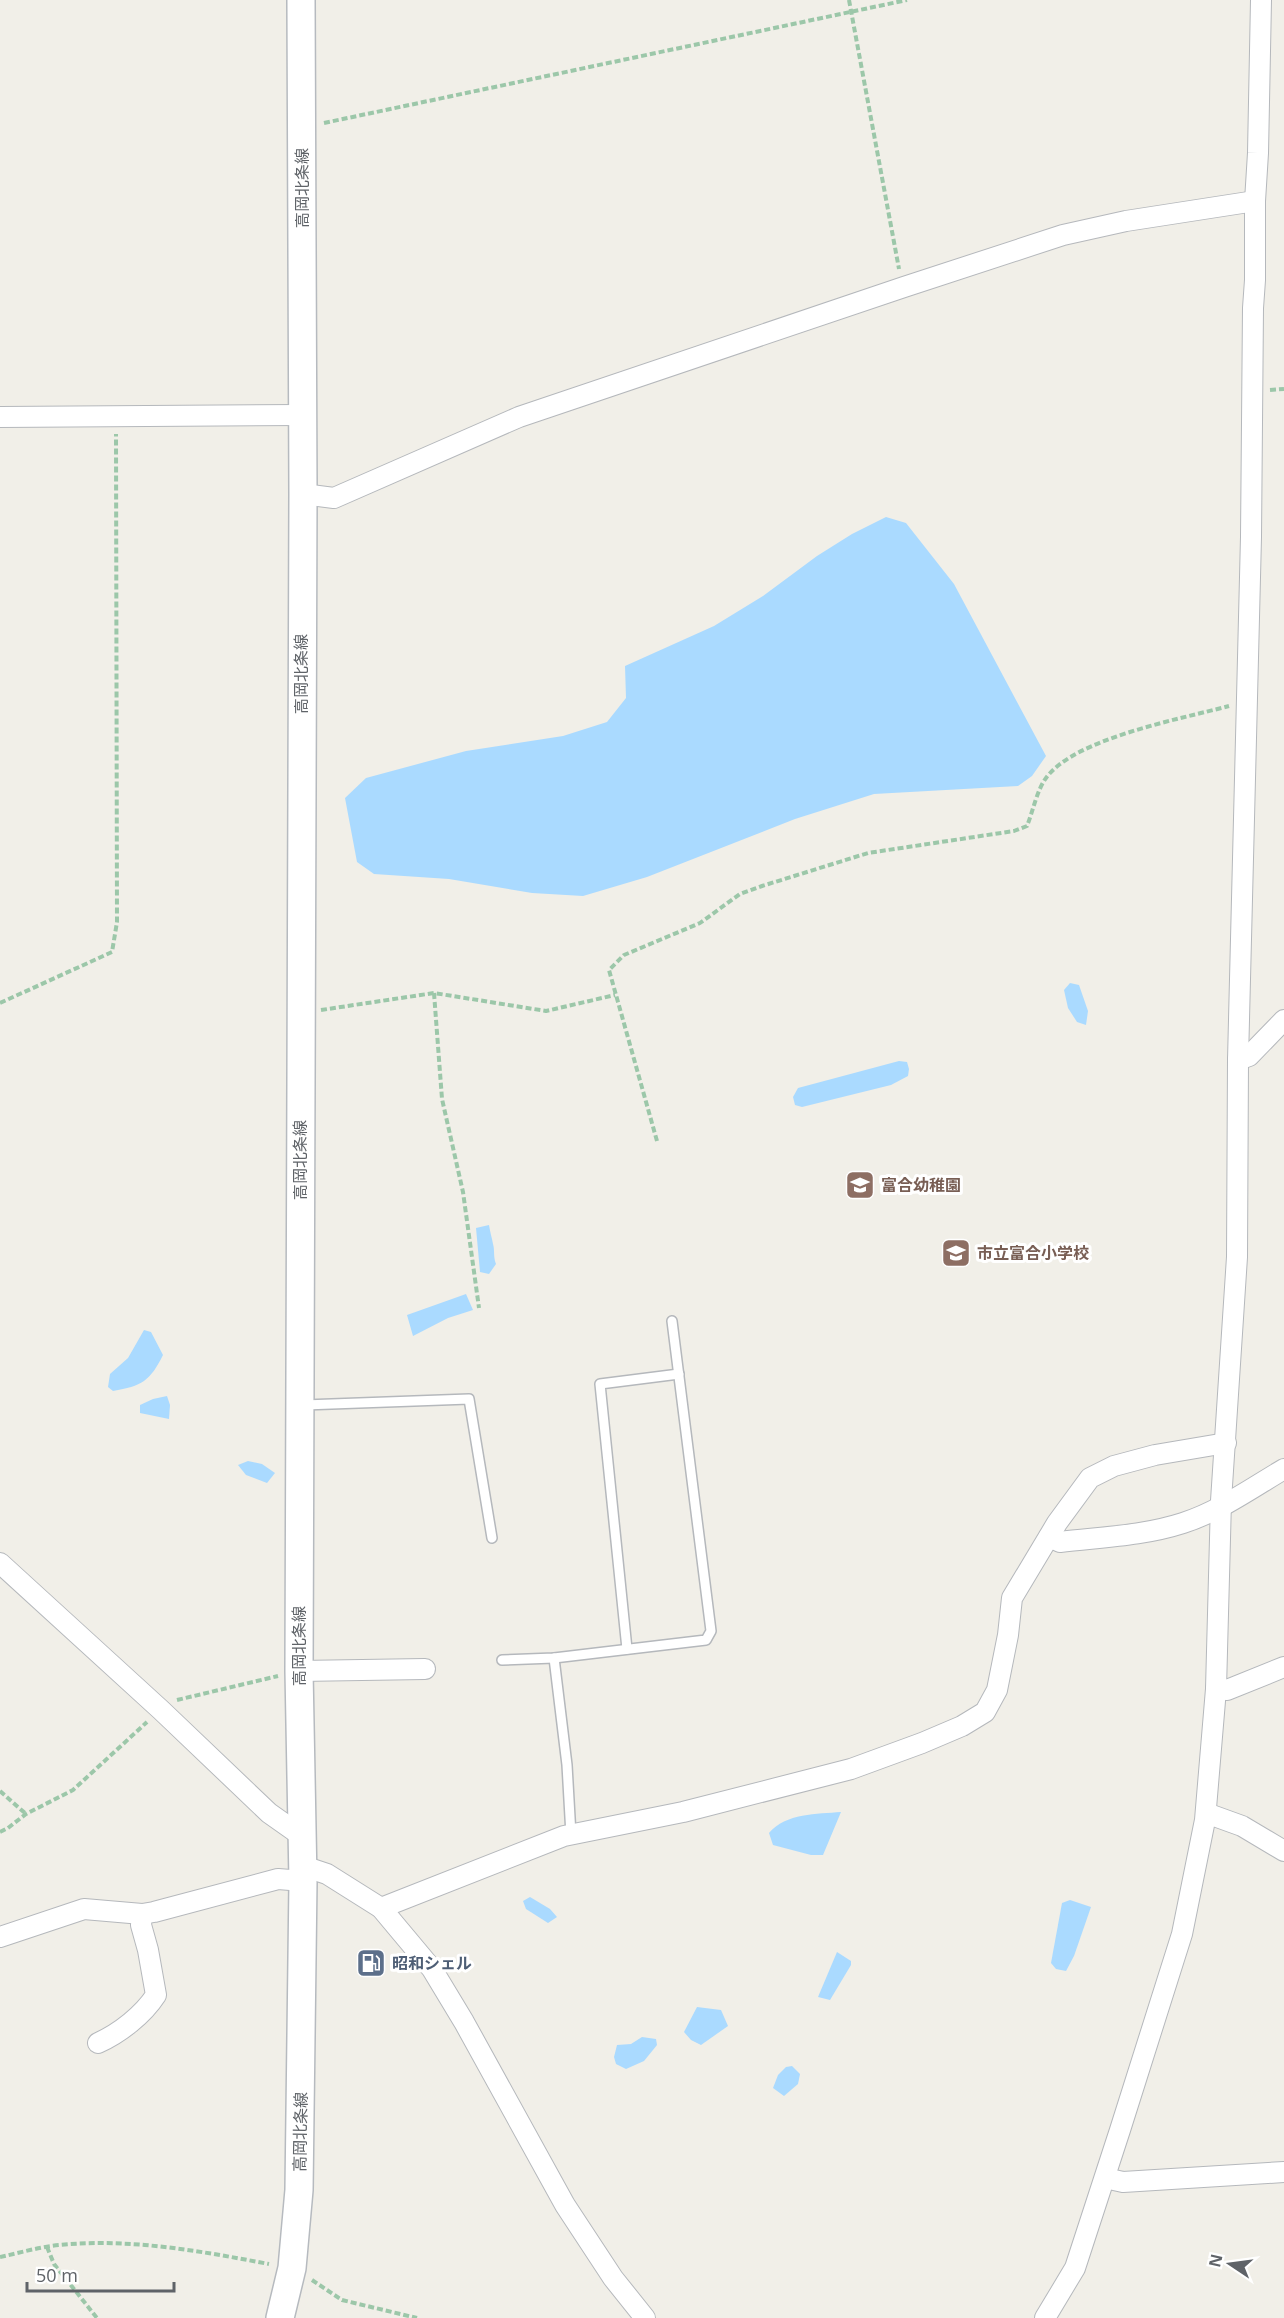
<svg xmlns="http://www.w3.org/2000/svg" width="1284" height="2318" font-family="'Open Sans','Noto Sans JP',sans-serif">
  <rect width="100%" height="100%" fill="#f1efe8"/>
  <g fill="#aadaff">
    <path d="M886,517l20,6 48,61 92,172 -14,20 -14,10 -144,8 -79,25 -148,58 -64,19 -51,-3 -83,-14 -75,-5 -17,-12 -12,-64 21,-20 100,-27 97,-15 44,-14 19,-24 -1,-32 89,-40 49,-30 54,-40 35,-22z"/>
    <path d="M1070,983l9,2 9,26 -2,14 -9,-3 -9,-14 -4,-18z"/>
    <path d="M899,1061l8,1 2,7 -1,7 -17,9 -89,22 -7,-2 -2,-8 5,-9z"/>
    <path d="M489,1225c1,7 3,13 4,19 2,7 0,12 3,20l-7,10 -9,-2 -4,-44z"/>
    <path d="M466,1294l7,16 -25,8 -35,18 -6,-21z"/>
    <path d="M144,1330l7,2 12,23c-13,26 -21,31 -50,36l-5,-4 2,-13 18,-16z"/>
    <path d="M167,1396l3,9 -1,14 -29,-6v-8l13,-6z"/>
    <path d="M248,1461l14,3 13,9 -8,10 -21,-8 -8,-10z"/>
    <path d="M841,1812l-18,43h-12l-38,-10 -4,-12c17,-20 48,-19 72,-21z"/>
    <path d="M530,1897l20,12 7,8 -9,6 -22,-14 -3,-8z"/>
    <path d="M1070,1900l21,7 -17,49 -8,15 -10,-2 -5,-6 11,-60z"/>
    <path d="M837,1952l14,9v4l-21,35 -12,-3z"/>
    <path d="M697,2007l24,3 7,16 -27,19 -10,-5 -7,-8z"/>
    <path d="M642,2037l14,2 1,6 -13,16 -18,8 -10,-5 -2,-7 3,-12 14,-1z"/>
    <path d="M792,2066l8,8 -2,10 -14,12 -11,-8 5,-13 8,-8z"/>
  </g>
  <g fill="none" stroke-linecap="round" stroke-linejoin="round">
    <g stroke="#b5b8bc" stroke-width="12">
      <g id="lane">
        <path d="M304,1405l165,-6 23,139"/>
        <path d="M627,1649l-27,-265 79,-10"/>
        <path d="M554,1658l13,107 4,70"/>
        <path d="M502,1660l52,-2 152,-18 5,-9 -39,-310"/>
      </g>
    </g>
    <g stroke="#b5b8bc" stroke-width="22">
      <g id="street">
        <path d="M0,417l301,-2"/>
        <path d="M303,494l31,4 185,-81 385,-130 159,-52 63,-14 129,-20"/>
        <path d="M1238,1060l11,-4 35,-36"/>
        <path d="M1049,1537l11,5c41,-5 83,-6 123,-19 35,-11 69,-35 101,-54"/>
        <path d="M0,1563l161,147 108,103 34,24"/>
        <path d="M299,1671l126,-2"/>
        <path d="M1216,1689l11,1 57,-23"/>
        <path d="M1206,1813l36,13 42,25"/>
        <path d="M303,1866l24,8 54,34 51,61 32,53 101,183 48,73 32,40"/>
        <path d="M381,1908l183,-72 119,-24 168,-43 71,-26 40,-17 23,-14 12,-22 11,-55 4,-37 45,-75 33,-45 24,-12 41,-11 71,-12"/>
        <path d="M0,1937l84,-28 58,5 12,-2 124,-33 25,2"/>
        <path d="M98,2043c22,-10 45,-28 58,-48l-8,-45 -7,-25 1,-11"/>
        <path d="M1105,2178l18,4 161,-10"/>
        <path d="M1045,2318l30,-50 45,-138 62,-196 23,-114 11,-131 5,-188 16,-244 1,-197 13,-523 2,-229 2,-28v-79l3,-48 3,-153"/>
      </g>
    </g>
    <g stroke="#b6babf" stroke-width="30">
      <path id="secondary" d="M280,2318l12,-50 7,-78 4,-309 -4,-210 4,-1177 -2,-494"/>
    </g>
    <g stroke="#9cc7a9" stroke-width="4" stroke-dasharray="6 3" stroke-linecap="butt">
      <path d="M849,0l50,269"/>
      <path d="M324,123l583,-123"/>
      <path d="M1270,390l14,-1"/>
      <path d="M434,993l8,106 21,93 16,116"/>
      <path d="M0,1003l112,-51 5,-30 -1,-488"/>
      <path d="M321,1010l113,-17 112,18 69,-16"/>
      <path d="M657,1141l-48,-171 15,-15 76,-32 40,-29 22,-8 106,-33 146,-22 13,-5c6,-15 10,-36 19,-48 29,-40 135,-59 183,-72"/>
      <path d="M177,1700l101,-24"/>
      <path d="M0,1791l26,23"/>
      <path d="M0,1832l8,-4 18,-14 47,-24 74,-68"/>
      <path d="M47,2247l7,17 43,54"/>
      <path d="M0,2257c19,-4 39,-10 59,-12 71,-7 141,6 210,19"/>
      <path d="M312,2280l30,20 75,18"/>
    </g>
    <use href="#lane" stroke="#fff" stroke-width="9"/>
    <use href="#street" stroke="#fff" stroke-width="20"/>
    <use href="#secondary" stroke="#fff" stroke-width="27"/>
  </g>
  <defs>
    <g id="school-square" transform="scale(1.5)"><rect x="-9" y="-9" width="18" height="18" rx="4" fill="#8d6e63" stroke="#fff"/><path d="M0-5L7-2L0 1L-7-2ZM-4 1L0 2.5L4 1V4Q0 6-4 4Z" fill="#fff"/></g>
    <g id="fuel-square" transform="scale(1.5)"><rect x="-9" y="-9" width="18" height="18" rx="4" fill="#5c6f8a" stroke="#fff"/><path d="M-5.5-6h7V0h2V4h1.3V-2.5L3-4.5l.8-.8L6-3V5H2.5V1h-1V6h-7ZM-4.2-4.7v3.2H.2V-4.7Z" fill="#fff"/></g>
  </defs>
  <g fill-rule="evenodd">
    <use href="#school-square" x="860" y="1185"/>
    <use href="#school-square" x="956" y="1253"/>
    <use href="#fuel-square" x="371" y="1963"/>
  </g>
  <g text-anchor="middle" dominant-baseline="central" stroke-width="6" stroke-linejoin="round" paint-order="stroke">
    <g font-size="16" fill="#5f6368" stroke="#fff">
      <text transform="translate(302 188) rotate(-90)">高岡北条線</text>
      <text transform="translate(301 674) rotate(-90)">高岡北条線</text>
      <text transform="translate(300 1160) rotate(-90)">高岡北条線</text>
      <text transform="translate(299 1646) rotate(-90)">高岡北条線</text>
      <text transform="translate(300 2132) rotate(-89)">高岡北条線</text>
    </g>
    <g font-size="16" font-weight="bold" fill="#785e54" stroke="#fff" text-anchor="start">
      <text x="881" y="1185">富合幼稚園</text>
      <text x="977" y="1253">市立富合小学校</text>
    </g>
    <g font-size="16" font-weight="bold" fill="#4e5e75" stroke="#fff" text-anchor="start">
      <text x="392" y="1963">昭和シェル</text>
    </g>
  </g>
  <g transform="translate(1230 2264) rotate(283)" stroke="#ffffff" stroke-width="4.5" paint-order="stroke">
  <path d="M0-4.5L10 22L0 15L-10 22Z" fill="#5f6368"/>
  <text y="-9" font-size="16" font-weight="bold" text-anchor="middle" fill="#5f6368">N</text>
  </g>
  <path d="M27 2282v9h147v-9" fill="none" stroke="#5f6368" stroke-width="3"/>
  <text x="36" y="2282" font-size="18" fill="#5f6368" stroke="#ffffff" stroke-width="4.5" paint-order="stroke">50 m</text>
</svg>
